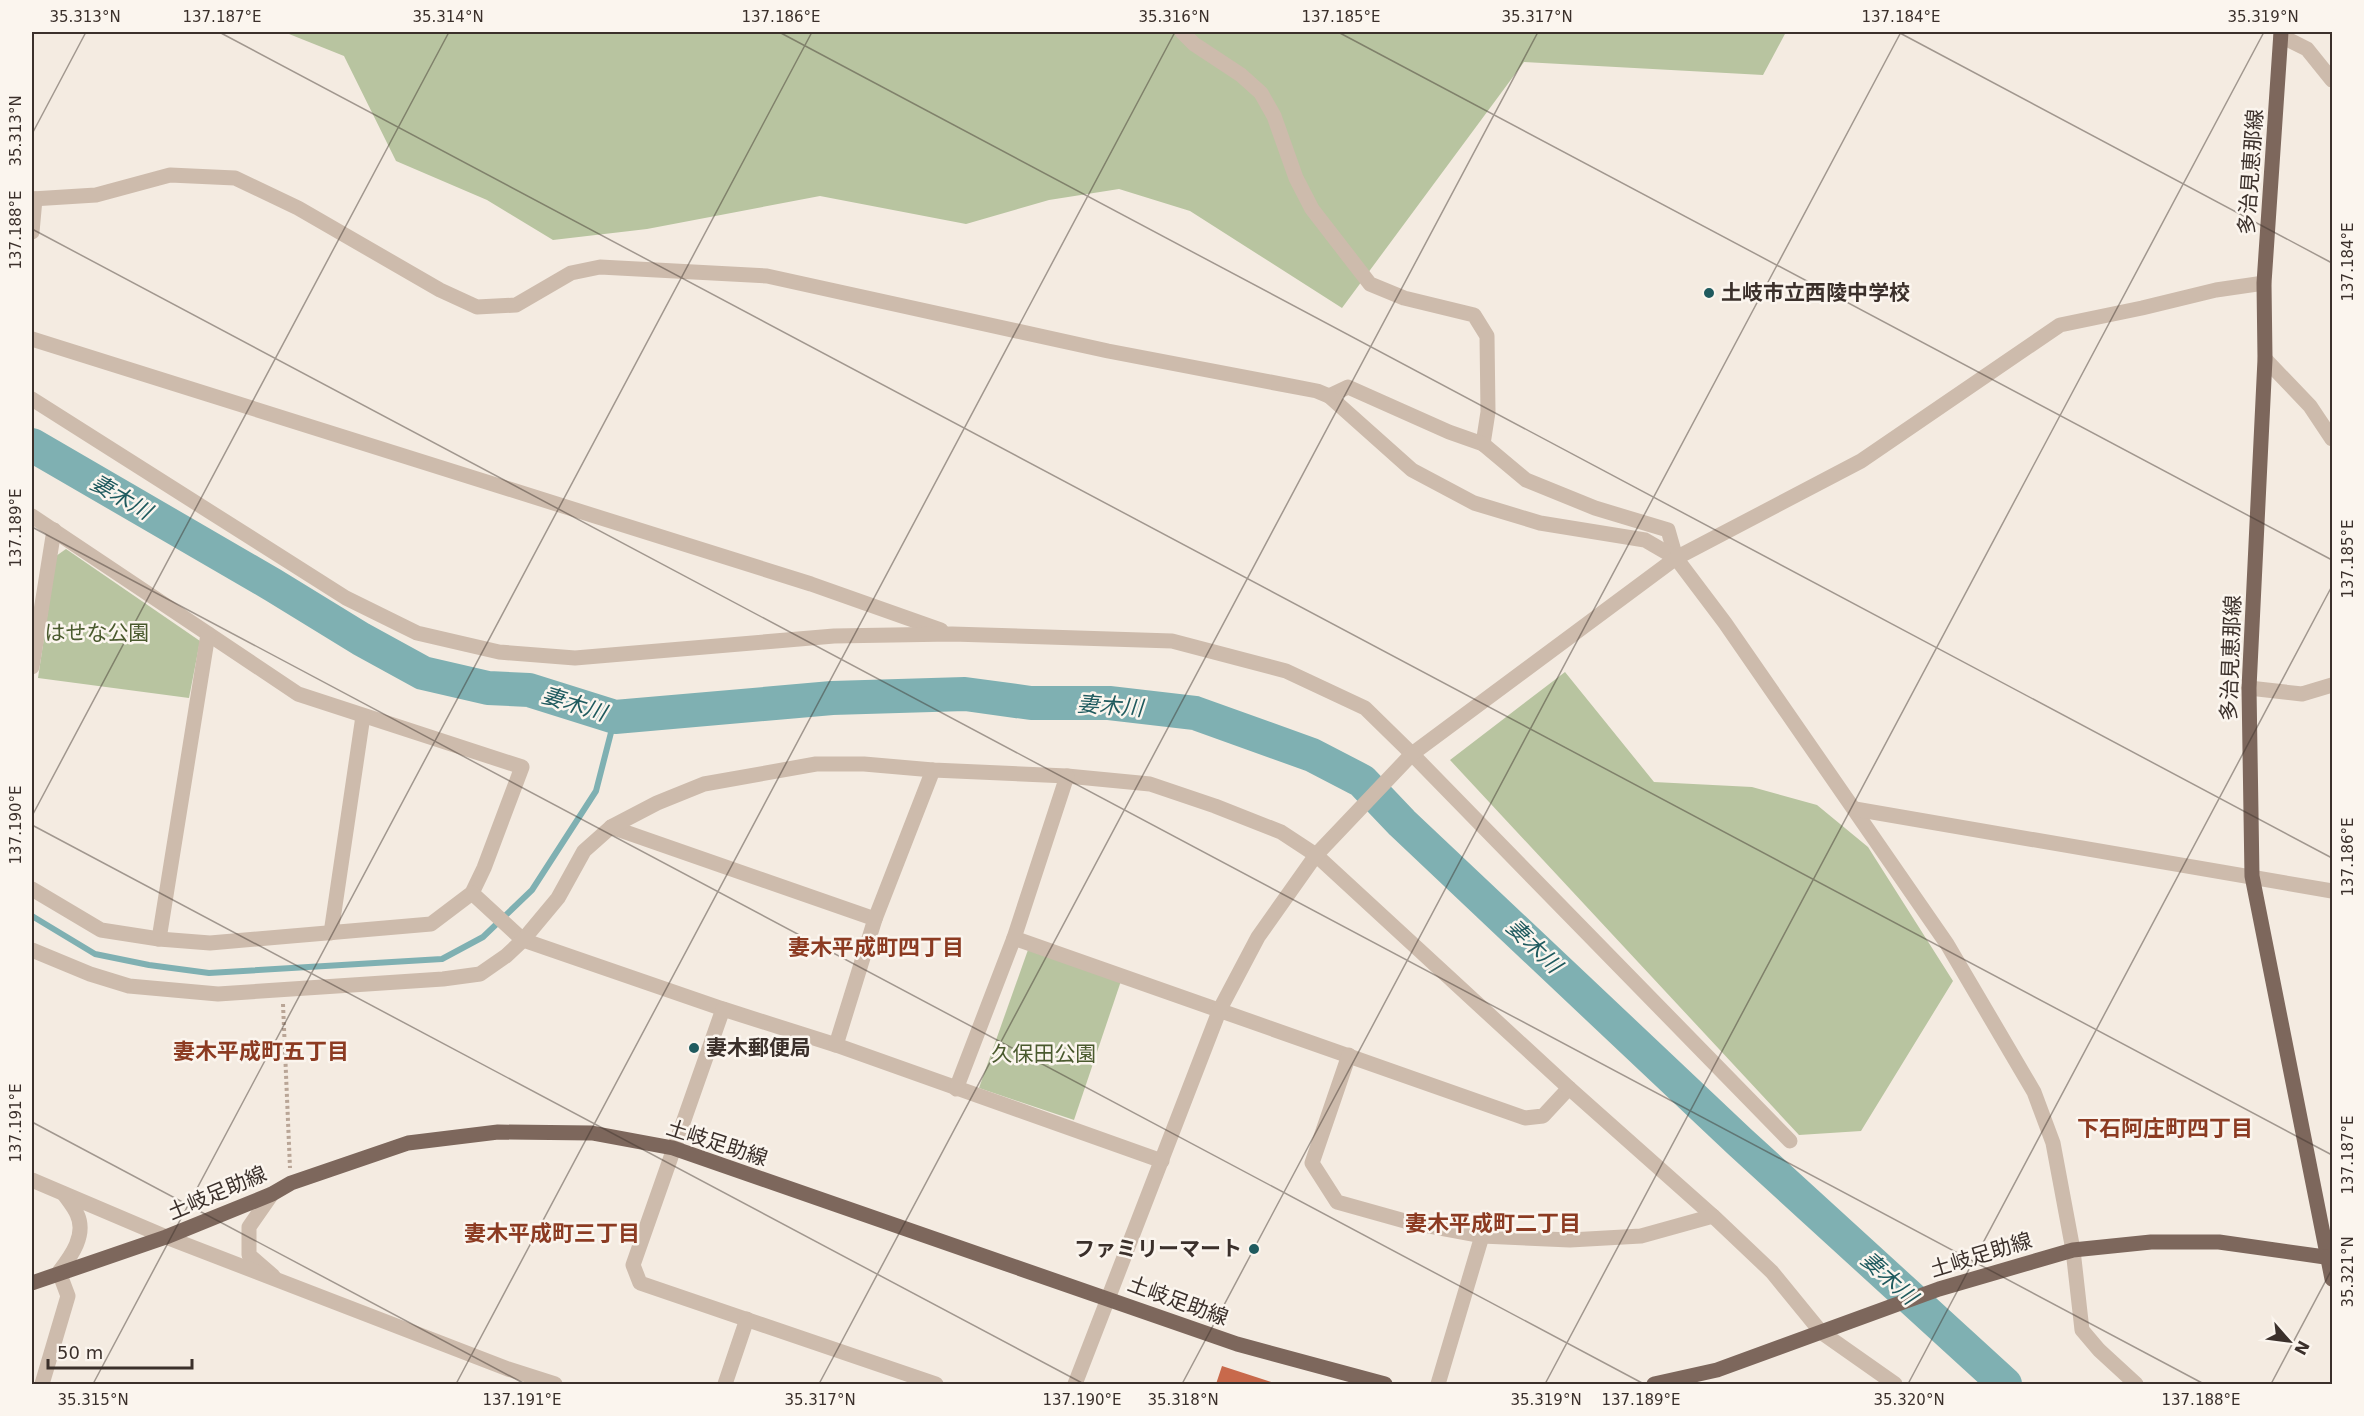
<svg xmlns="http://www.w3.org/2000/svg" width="2364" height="1416" font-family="'DejaVu Sans','Noto Sans JP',sans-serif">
  <rect width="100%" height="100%" fill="#f4ebe1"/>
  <g fill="#b8c4a0">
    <path d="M284,32h1502l-23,43 -239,-13 -182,246 -152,-97 -71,-22 -70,11 -83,24 -146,-28 -173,33 -94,11 -66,-40 -91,-39 -52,-105z"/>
    <path d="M66,549l134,92 -11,57 -151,-20 18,-122z"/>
    <path d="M1565,672l89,110 98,5 65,18 51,42 85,134 -92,150 -62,4 -349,-375z"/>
    <path d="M1029,947l92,34 -47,139 -95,-32z"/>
  </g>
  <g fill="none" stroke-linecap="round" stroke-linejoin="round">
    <path stroke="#7fb0b2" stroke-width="6" d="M32,916l63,38 54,11 60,8 233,-14 41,-22 49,-47 64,-99 19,-74"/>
    <path stroke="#7fb0b2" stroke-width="34" d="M32,445l241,140 88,54 62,34 65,15 41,2 86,27 217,-19 133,-4 66,9h78l86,10 117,42 50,26 40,42 338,319 265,242"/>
  </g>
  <path fill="#c8694b" d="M1222,1366l55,18h-61z"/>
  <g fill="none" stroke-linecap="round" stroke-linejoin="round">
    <path stroke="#b9a596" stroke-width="4" stroke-dasharray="3 3" stroke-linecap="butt" d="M283,1004l7,164"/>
    <g stroke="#cdbbac" stroke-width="15">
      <path d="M1182,32l12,12 47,31 20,18 13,23 22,62 16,31 58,75 34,14 70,17 13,21 1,76 -5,32"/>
      <path d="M2281,36l26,13 25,31"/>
      <path d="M32,199l64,-4 74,-20 65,3 63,30 142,82 37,17 39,-2 55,-32 29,-6 167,9 341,75 209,40 12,5 19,-9 101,45 34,12 43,36 69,28 73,22 8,28 49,65 222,321 87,148 19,51 20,107 9,80 17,20 37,34"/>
      <path d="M32,232l3,-33"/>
      <path d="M32,339l779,245 130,46"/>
      <path d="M2265,359l45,47 22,33"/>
      <path d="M1329,396l83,74 62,33 66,20 105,17 31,18"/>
      <path d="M32,399l314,199 71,35 82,19 76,6 259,-22 118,-2 220,7 114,30 79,37 47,46 378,387"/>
      <path d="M32,516l266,178 224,73 -38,101 -12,25 -41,31 -221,19 -51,-4 -58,-9 -69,-41"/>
      <path d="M32,667l22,-137"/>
      <path d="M2249,688l53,6 30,-9"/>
      <path d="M1855,809l477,82"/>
      <path d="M611,827l264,92"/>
      <path d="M472,893l51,47 200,69 113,36 326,116"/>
      <path d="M331,933l32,-217"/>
      <path d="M1014,938l511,180 18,-2 26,-28"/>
      <path d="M159,939l49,-305"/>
      <path d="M32,950l58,24 39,12 89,8 225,-15 37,-5 26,-18 17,-16 35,-42 26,-47 27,-24 46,-24 47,-19 112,-20h48l69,6 134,6 83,8 65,22 66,26 35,23 253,233 144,128 59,56 49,60 74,52"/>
      <path d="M723,1009l-90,256 7,18 296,101"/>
      <path d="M836,1045l39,-126 58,-149"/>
      <path d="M1349,1055l-37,108 25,39 75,21 70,13 88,4 71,-4 72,-20"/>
      <path d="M956,1089l58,-151 53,-162"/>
      <path d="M32,1180l134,57"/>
      <path d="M272,1194l-23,33v28l24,21"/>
      <path d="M42,1384l26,-88 -9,-24c12,-16 28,-37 18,-58 -3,-7 -9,-14 -13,-20"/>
      <path d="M725,1384l22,-65"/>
      <path d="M1438,1384l44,-148"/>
    </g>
    <g stroke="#cdbbac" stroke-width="15">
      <path d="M166,1237l342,132 47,15"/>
      <path d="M1075,1384l145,-375 38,-72 58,-82 96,-101 264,-196 185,-97 199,-136 82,-17 74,-18 48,-7"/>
    </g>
    <g stroke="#7d675c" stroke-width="15">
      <path d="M2281,32l-17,251 1,76 -16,329 3,188 80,403"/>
      <path d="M32,1283l134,-46 106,-43 19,-11 117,-40 90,-11 94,1 81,15 564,196 148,40"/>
      <path d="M1654,1384l63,-14 222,-81 134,-39 78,-8h68l113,16"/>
    </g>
  </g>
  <path fill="none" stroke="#3b302b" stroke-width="1.5" stroke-opacity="0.45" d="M219,32l2113,1123M779,32l1553,826M1338,32l994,528M1898,32l434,231M32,134l54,-102M32,229l2172,1155M32,527l1612,857M32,816l417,-784M32,825l1052,559M32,1122l493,262M93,1384l719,-1352M456,1384l719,-1352M819,1384l719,-1352M1182,1384l719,-1352M1545,1384l719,-1352M1908,1384l424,-798M2271,1384l61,-115"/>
  <g fill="#1f5a5e" stroke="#fbf5ee" stroke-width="2">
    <circle cx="1709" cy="293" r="6"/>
    <circle cx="694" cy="1048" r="6"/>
    <circle cx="1254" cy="1249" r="6"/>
  </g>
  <g text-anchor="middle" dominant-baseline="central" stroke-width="5" stroke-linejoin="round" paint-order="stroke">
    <g font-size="21" fill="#3b302b" stroke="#fbf5ee">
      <text transform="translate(2251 172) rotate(-86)">多治見恵那線</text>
      <text transform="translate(2231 658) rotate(-88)">多治見恵那線</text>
      <text transform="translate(717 1143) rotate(18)">土岐足助線</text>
      <text transform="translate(217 1193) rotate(-23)">土岐足助線</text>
      <text transform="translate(1981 1255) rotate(-17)">土岐足助線</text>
      <text transform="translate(1178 1301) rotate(20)">土岐足助線</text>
    </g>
    <g font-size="21" font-weight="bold" fill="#3b302b" stroke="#fbf5ee" text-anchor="start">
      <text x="1721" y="293">土岐市立西陵中学校</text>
      <text x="706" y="1048">妻木郵便局</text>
      <text x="1242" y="1249" text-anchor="end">ファミリーマート</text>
    </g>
    <g font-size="21" fill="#4a5a2e" stroke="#fbf5ee">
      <text x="97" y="633">はせな公園</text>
      <text x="1044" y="1054">久保田公園</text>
    </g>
    <g font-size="22" font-style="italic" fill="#1f5a5e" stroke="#fbf5ee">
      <text transform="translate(121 497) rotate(30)">妻木川</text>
      <text transform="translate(574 704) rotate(17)">妻木川</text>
      <text transform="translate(1110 706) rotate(4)">妻木川</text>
      <text transform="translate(1534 946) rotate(44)">妻木川</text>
      <text transform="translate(1889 1278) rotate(42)">妻木川</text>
    </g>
    <g font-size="22" font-weight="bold" fill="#8c3b22" stroke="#fbf5ee">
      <text x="876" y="947">妻木平成町四丁目</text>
      <text x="261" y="1051">妻木平成町五丁目</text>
      <text x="2165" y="1128">下石阿庄町四丁目</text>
      <text x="1493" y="1223">妻木平成町二丁目</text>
      <text x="552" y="1233">妻木平成町三丁目</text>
    </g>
  </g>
  <rect width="2364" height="1416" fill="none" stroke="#fbf5ee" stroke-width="66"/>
  <g transform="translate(2289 1341) rotate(118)" stroke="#fbf5ee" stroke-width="4.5" paint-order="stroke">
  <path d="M0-4.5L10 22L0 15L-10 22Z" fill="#3b302b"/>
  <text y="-9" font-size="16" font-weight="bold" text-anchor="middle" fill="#3b302b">N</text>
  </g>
  <path d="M48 1359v9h144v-9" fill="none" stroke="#3b302b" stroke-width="3"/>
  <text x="57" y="1359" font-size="18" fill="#3b302b" stroke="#fbf5ee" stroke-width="4.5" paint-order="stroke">50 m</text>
  <rect x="33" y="33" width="2298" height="1350" fill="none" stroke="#3b302b" stroke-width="2"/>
  <g font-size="15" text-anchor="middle" fill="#3b302b">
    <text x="85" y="22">35.313°N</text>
    <text x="222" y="22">137.187°E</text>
    <text x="448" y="22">35.314°N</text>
    <text x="781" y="22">137.186°E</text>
    <text x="1174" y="22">35.316°N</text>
    <text x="1341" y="22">137.185°E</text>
    <text x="1537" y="22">35.317°N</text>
    <text x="1901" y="22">137.184°E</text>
    <text x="2263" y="22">35.319°N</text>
    <text transform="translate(16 131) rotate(-90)" y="5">35.313°N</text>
    <text transform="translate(16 230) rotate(-90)" y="5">137.188°E</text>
    <text transform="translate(2348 262) rotate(-90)" y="5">137.184°E</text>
    <text transform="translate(16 528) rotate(-90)" y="5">137.189°E</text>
    <text transform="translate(2348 559) rotate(-90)" y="5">137.185°E</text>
    <text transform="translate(16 825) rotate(-90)" y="5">137.190°E</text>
    <text transform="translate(2348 857) rotate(-90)" y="5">137.186°E</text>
    <text transform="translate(16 1123) rotate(-90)" y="5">137.191°E</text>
    <text transform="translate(2348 1155) rotate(-90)" y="5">137.187°E</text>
    <text transform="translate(2348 1272) rotate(-90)" y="5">35.321°N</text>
    <text x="93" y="1405">35.315°N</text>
    <text x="522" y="1405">137.191°E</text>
    <text x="820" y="1405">35.317°N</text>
    <text x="1082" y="1405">137.190°E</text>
    <text x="1183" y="1405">35.318°N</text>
    <text x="1546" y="1405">35.319°N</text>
    <text x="1641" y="1405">137.189°E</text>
    <text x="1909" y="1405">35.320°N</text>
    <text x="2201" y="1405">137.188°E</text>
  </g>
</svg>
